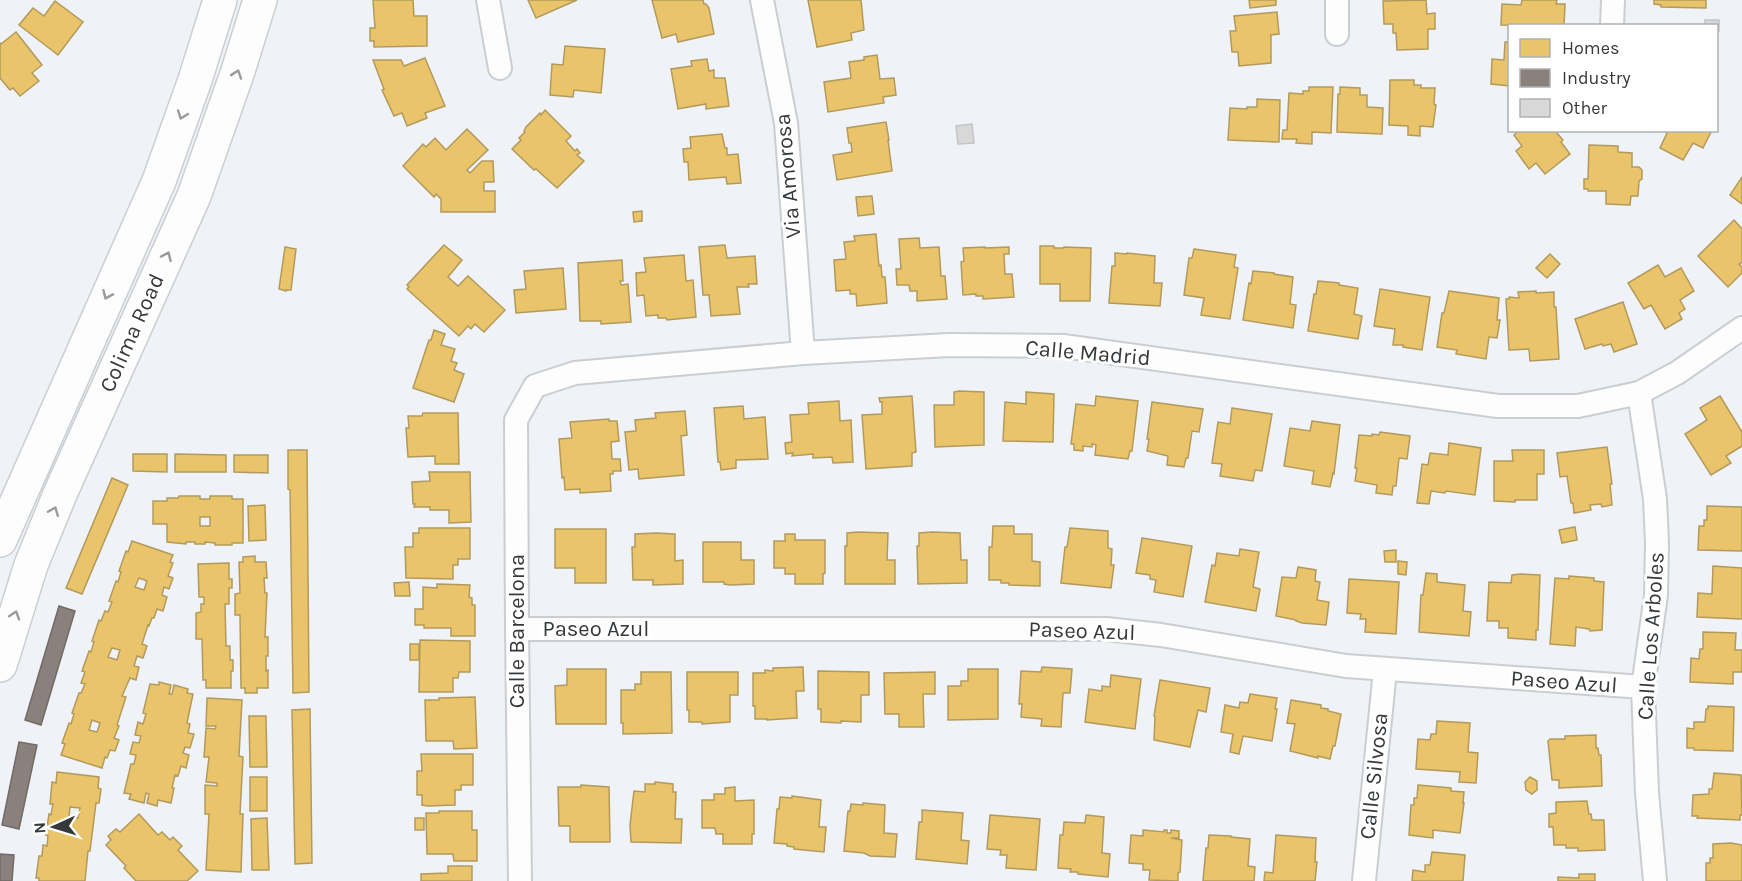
<svg xmlns="http://www.w3.org/2000/svg" width="1742" height="881" font-family="Karla,sans-serif">
  <rect width="100%" height="100%" fill="#eff2f6"/>
  <g fill="#e9c46a" stroke="#b39a5c" stroke-width="1.5" fill-rule="evenodd">
    <path d="M373,0h40l1,16h13v30l-53,1v-6h-4v-13h5z"/>
    <path d="M528,0h49l-41,18z"/>
    <path d="M652,0h51l1,4h2l3,4 5,26 -36,8 -2,-8 -14,4z"/>
    <path d="M808,0h53l3,30 -13,3 1,7 -35,7z"/>
    <path d="M1249,0h27v5l-26,3z"/>
    <path d="M1426,0l1,14 8,-1v16h-7v20l-31,1 -1,-17h-3v-9h-9l-1,-23z"/>
    <path d="M1522,0h35l-1,4h9l-1,22 -63,-1 1,-21 19,1z"/>
    <path d="M1654,0h52v8l-45,-1v-2l-7,-1z"/>
    <path d="M55,1l28,21 -25,33 -39,-30 14,-17 11,8z"/>
    <path d="M1277,12l2,22 -8,1v28l-32,3 -1,-14h-6l-2,-21h6l-2,-15z"/>
    <path d="M16,32l26,33 -10,8 7,8 -19,15 -7,-8 -3,2 -10,-12v-35l1,1z"/>
    <path d="M1505,42h5v44l-19,-2 1,-25 12,1z"/>
    <path d="M565,46l40,3 -4,44 -27,-3 -1,7 -23,-2 2,-31 11,1z"/>
    <path d="M877,55l3,24 14,-1 2,17 -13,2 1,6 -56,9 -4,-30 27,-4 -2,-16 15,-2v-3z"/>
    <path d="M425,58l20,48 -20,7 2,5 -20,8 -5,-13 -8,3 -12,-26 2,-1 -11,-29h28l3,6z"/>
    <path d="M707,59l2,12 5,-1v8h11l4,28 -23,3v-5l-28,5 -7,-40 21,-3 -1,-5z"/>
    <path d="M1390,80h24v5h7v3h14l-1,16 2,1 -3,22 -13,-1v10l-12,-1v-9l-19,-1z"/>
    <path d="M1309,87h24l-2,46 -19,-1v12l-16,-1 1,-4h-15l1,-9h4l2,-37 14,1v-3h6z"/>
    <path d="M1340,87l20,1v7h7v12l16,1 -1,26 -45,-2 1,-38h2z"/>
    <path d="M1257,99l23,1 -1,42 -51,-2 2,-32 17,1v-2h10z"/>
    <path d="M545,110l26,26 -5,5 9,10 2,-2 3,4 -3,2 7,6 -27,27 -21,-19 -2,1 -22,-21 9,-9 -2,-2 6,-6 -1,-1 2,-4 14,-14 1,2z"/>
    <path d="M886,122l3,18h-1l4,31 -55,9 -4,-25 19,-3 -1,-9h-2l-2,-15z"/>
    <path d="M467,129l21,21 -21,20 3,3 12,-12h11l1,21h-10v9h11v21h-54v-13l-5,-5 -2,3 -31,-31 20,-22 3,3 9,-9 11,12z"/>
    <path d="M1519,130h39l-2,2 7,8 -2,2 9,12 -25,20 -9,-11 -7,6 -13,-18 6,-5 -8,-11z"/>
    <path d="M1663,130h49l-9,18 -10,-5 -10,17 -23,-12 7,-15z"/>
    <path d="M722,134l3,14h2v7l11,-1 3,29 -14,1 -1,-7 -37,3 -1,-18h-4l-1,-13 8,-1 -1,-11z"/>
    <path d="M1589,145l29,1v6l14,1v14h7l3,3v9l-3,2 -1,15h-7l-1,9 -24,-1v-13h-18v-2h-4v-10h4z"/>
    <path d="M1742,177v27l-12,-9z"/>
    <path d="M872,196l2,18 -16,2 -2,-19z"/>
    <path d="M642,211v10l-8,1 -1,-10z"/>
    <path d="M1734,220l8,9v33l-3,2 3,3v6l-14,14 -30,-31z"/>
    <path d="M876,234l3,32 2,-1 1,12h3l2,26 -30,3 -1,-12h-6v-4l-14,1 -2,-31 12,-1 -2,-17 11,-1 -1,-5z"/>
    <path d="M919,238l1,10 19,-1 2,29h4l2,23 -30,2v-10h-7l-1,-6h-12l-1,-16h5l-2,-30z"/>
    <path d="M444,245l18,15 -14,17 10,9 10,-10 37,34 -21,22 -9,-8 -4,5 -3,-3 -9,10 -52,-47 2,-2 -2,-2z"/>
    <path d="M725,245l2,13 28,-2 2,28h-9l1,3h-12l3,27 -29,2 -2,-21h-6l-4,-48z"/>
    <path d="M1040,246h14v2h9l1,-1 27,1 -1,53h-30v-17h-20z"/>
    <path d="M285,247l11,2 -5,41h-5v1l-7,-2z"/>
    <path d="M985,247v1l24,-1v7h-5l1,20h7l2,23 -31,2v-3h-7v-2l-13,1 -2,-33 3,-1 -1,-13z"/>
    <path d="M1194,249l42,6 -2,12 4,1 -8,51 -29,-4 3,-17 -20,-3 5,-37h3z"/>
    <path d="M1115,253l12,1v-1l28,3 -1,27h8l-2,23 -51,-3 3,-37h3z"/>
    <path d="M1550,254l10,10 -13,14 -11,-10z"/>
    <path d="M684,255l2,26 7,-1 3,37 -29,3 -1,-2h-8v-3l-12,1 -2,-21 -7,1 -1,-23 10,-1 -2,-14z"/>
    <path d="M622,260l1,21h-3l1,4 7,-1 3,38 -30,2v-3h-21l-2,-58z"/>
    <path d="M1658,265l7,12 16,-9 13,23 -14,9 5,9 -6,4 3,6 -17,10 -14,-24 -7,4 -16,-26z"/>
    <path d="M563,268l3,41 -50,4 -2,-23 12,-1 -2,-18z"/>
    <path d="M1253,271l21,2v1l19,3 -3,27 6,1 -3,23 -50,-8 6,-37 2,1z"/>
    <path d="M1318,281l21,2v2l19,3 -4,26 8,2 -4,23 -50,-8 6,-37h2z"/>
    <path d="M1380,289l50,8 -8,53 -19,-3v-2h-10l2,-16 -21,-3z"/>
    <path d="M1449,291l50,7 -2,22h3l-3,18 -8,-1 -3,22 -30,-5 1,-4 -20,-3 5,-34h2z"/>
    <path d="M1536,291v2l18,-1v15h2l3,52 -29,2 -1,-12 -20,1 -3,-51h3v-2l10,1 -1,-6z"/>
    <path d="M1623,302l14,42 -23,8 -3,-8 -8,2 -1,-2 -17,5 -10,-30z"/>
    <path d="M434,330l11,4 -4,11 14,4 -4,12 6,2 -3,7 10,4 -10,28 -41,-14 16,-48h2z"/>
    <path d="M959,391l25,1v53l-49,2 -1,-42h20v-13z"/>
    <path d="M1026,392l28,2 -1,48 -50,-1 2,-39 21,2z"/>
    <path d="M912,396l4,56 -4,1v13l-46,3 -4,-54 20,-1v-12h-2l-1,-4z"/>
    <path d="M1096,396l42,5 -6,50h-2l-2,8 -33,-4 1,-10 -4,-1v3l-9,-1v5l-9,-1v-6h-3l5,-40 19,2z"/>
    <path d="M1720,396l22,36v14l-16,10 5,7 -20,12 -26,-41 22,-14 -7,-12z"/>
    <path d="M839,401l1,20 11,-1 2,42 -20,1 -1,-6 -19,1v-4l-21,2 1,-3 -7,1 -1,-11 7,-1 -2,-27 19,-1 -1,-11z"/>
    <path d="M1152,402l51,7 -4,23 -7,-1 -4,27h-2l-2,9 -17,-2 1,-9 -21,-5 2,-12h-2z"/>
    <path d="M743,406l1,13 21,-2 3,42 -32,1v8l-15,2 -1,-8h-2l-4,-54z"/>
    <path d="M1232,408l40,6 -10,57 -7,-1 -2,11 -33,-5 2,-12 -10,-1 6,-41 12,2z"/>
    <path d="M685,411l2,24 -6,1 3,39 -45,4 -1,-10 -9,1 -4,-38 11,-1 -1,-11 21,-2 -1,-5z"/>
    <path d="M423,413h35l1,51h-24v-8l-27,1 -2,-29h3l-1,-12h14z"/>
    <path d="M609,419v2h8l2,20 -8,1 1,17h8l1,12h-8v3h-3l1,17 -31,2v-4l-15,1 -1,-13 -2,1 -3,-39 13,-1 -2,-16z"/>
    <path d="M1312,421l28,4 -6,49 -1,-1 -3,14 -18,-3 2,-13 -30,-5 6,-38 20,3z"/>
    <path d="M1380,432l30,4 -3,23 -8,-1 -3,28h-3l-1,9 -16,-2 1,-8 -22,-4 2,-13h-2l4,-33 13,1v-2l7,1z"/>
    <path d="M1449,443l32,5 -6,47 -29,-4 -1,2 -14,-2 -2,13 -12,-1 5,-39 6,1 2,-12 18,2z"/>
    <path d="M1607,447l5,37h-2l2,21 -10,2 -1,-3 -11,1 1,5 -17,3 -1,-10h-2l-4,-27 -7,1 -3,-24z"/>
    <path d="M288,450h19l2,242 -16,1 -3,-203 -2,-1z"/>
    <path d="M1512,450h32v24h-7v26h-22v2l-21,-1v-40h19z"/>
    <path d="M133,454h34v18l-34,-1z"/>
    <path d="M175,454l51,1v17h-51z"/>
    <path d="M234,455h34v18l-34,-1z"/>
    <path d="M429,472h41l1,50 -22,1v-13h-19v-3h-16l1,-3h-2l-1,-22 18,-1z"/>
    <path d="M112,478l16,7 -46,109 -16,-6z"/>
    <path d="M179,496h21v3h10v-3h22v3h11v44h-11v2h-17v-2l-10,-1v2h-10v-2h-9v2l-19,-2v-18h-14v-23h14v-3h11zM200,517h10v9h-10z"/>
    <path d="M265,505l1,35 -17,1 -1,-35z"/>
    <path d="M1707,506l35,1v44l-44,-1 1,-24h5v-6h3z"/>
    <path d="M993,526h21v8h18v27l8,1v24l-31,-1v-2h-8v-3h-12v-33h3z"/>
    <path d="M1575,527l2,13 -15,3 -3,-13z"/>
    <path d="M419,528h51v31h-12v6h-5v14l-47,-1 -1,-31h8v-14h6z"/>
    <path d="M1070,528l38,3v17l4,1 -1,16h3l-3,23 -50,-5 4,-36h2z"/>
    <path d="M555,529h51v54h-31v-15h-20z"/>
    <path d="M858,532l30,1 -1,27h8v24h-50v-38h2v-13z"/>
    <path d="M932,532l28,1 1,27h6v23l-49,1 -1,-38h2v-13z"/>
    <path d="M656,533l19,1v27l8,-1v24l-30,1v-5h-20l-1,-33h3v-13z"/>
    <path d="M785,534h10v6h30v33l-2,1v10h-28v-10h-10v-6h-11v-27h11z"/>
    <path d="M1142,538l50,8 -9,51 -29,-5 2,-12 -6,-1v-4l-14,-2z"/>
    <path d="M132,541l41,14 -3,7 3,1 -5,13 5,2 -4,11 -5,-2 -2,8 5,2 -4,14 -6,-2 -3,9h-2l-3,8 -1,-1 -6,19 5,2 -4,12 -6,-2 -3,10 5,1 -3,13 -6,-2 -8,18 4,1 -9,28 2,1 -5,12 5,2 -4,11 -5,-1 -3,8 -2,-1 -3,11 -41,-13 4,-11 -3,-1 7,-20 2,1 3,-10 -2,-1 7,-20h2l4,-9 -4,-1 4,-11 -3,-1 7,-20 2,1 3,-10 -2,-1 7,-21 2,1 4,-10 3,1 4,-10 -3,-1 7,-20 2,1 3,-10 -2,-1 7,-20 2,1zM139,578l8,3 -3,9 -9,-3zM112,648l8,2 -3,10 -9,-3zM92,720l8,3 -3,9 -8,-2z"/>
    <path d="M703,542h38v18h13v24l-24,1 -6,-1v-2h-21z"/>
    <path d="M1240,549l19,3 -6,35 7,2 -4,22 -51,-9 7,-37 3,1 2,-13 22,3z"/>
    <path d="M1396,550v12h-11l-1,-11z"/>
    <path d="M255,556v6h11l1,16h-3l1,15h2l-2,44h3v19h-2v15l2,-1v18h-11v5h-12v-5h-4l-1,-73h-5v-21l5,-1 -1,-31h4v-5z"/>
    <path d="M1398,561l9,1 -1,13 -8,-1z"/>
    <path d="M229,563v16h3v9h-3v16h-4l1,42h4v14h3v11h-2v17h-25v-8h-3l-1,-41h-6v-26l5,-1v-8h3v-7h-5l-1,-33z"/>
    <path d="M1713,566l29,2v51l-45,-2 1,-24 14,1z"/>
    <path d="M1298,567l18,3 -1,11 5,1 -3,18 12,2 -3,23 -24,-2 -6,-2v-1l-20,-4 6,-39 14,1z"/>
    <path d="M1426,573l11,1v8l28,3 -2,26 8,1 -2,24 -50,-4 2,-37h2z"/>
    <path d="M1520,574l20,1 -2,55h-2v10l-28,-2v-10h-9v-7h-12l2,-39 22,1 1,-8z"/>
    <path d="M1569,576l25,2v3l10,1 -2,48 -12,1 -1,-2 -13,-2 -1,19 -25,-2 5,-66 14,1z"/>
    <path d="M1349,579l50,3 -3,52 -31,-2 1,-13h-6l1,-5 -14,-1z"/>
    <path d="M409,582l1,14h-15l-1,-13z"/>
    <path d="M437,584l33,1 -1,12 3,1v7h3v31h-24v-8h-27v-3h-9v-16h8v-22l14,1z"/>
    <path d="M1703,632l33,1 -1,17h7v22h-9v12l-43,-2 1,-24 8,1 1,-10h3z"/>
    <path d="M420,640l50,1v31h-11l-1,6h-5v14h-34z"/>
    <rect x="410" y="644" width="9" height="16"/>
    <path d="M803,667l1,24h-8l1,27 -30,2v-1h-12v-13h-2v-33h12v-3l8,1v-3z"/>
    <path d="M1042,667l30,2 -2,24h-7l-2,34 -20,-1 1,-7 -21,-2 1,-13h-3l2,-33 20,1z"/>
    <path d="M567,669h39v55h-50l-1,-38 12,-1z"/>
    <path d="M968,669h30v50l-50,1v-34h13v-5h7z"/>
    <path d="M818,671l51,1v23h-8v27l-20,-1v2l-20,-1v-13h-3z"/>
    <path d="M641,672h30l1,61 -49,1v-11h-2v-33h14v-6h6z"/>
    <path d="M687,672h51v23h-8v27l-28,2v-2h-13v-12h-2z"/>
    <path d="M935,672v22h-12l1,33h-25v-13h-14l-1,-41z"/>
    <path d="M1111,675l30,4 -6,50 -50,-7 4,-33 13,2v-5l8,1z"/>
    <path d="M1160,680l50,8 -4,24 -8,-2 -8,37 -36,-7 1,-23 -1,-1z"/>
    <path d="M159,682l12,3 -2,9h3l2,-9 14,4 -1,4 6,1 -6,29 3,1 -2,9 6,1 -4,14 -5,-1 -2,6 6,2 -3,13 -5,-2 -3,10 -3,-1 -3,13h2l-3,15 -13,-3 -1,6 -10,-3 2,-9 -3,-1 -2,10 -15,-4 2,-5 -7,-1 7,-29h3l2,-9 -6,-1 3,-12 6,1 2,-7 -6,-1 3,-13 5,2 3,-10 -3,-1 7,-29 9,1z"/>
    <path d="M1250,694l27,4 -2,11h2l-5,32 -29,-5 -4,18 -9,-2 3,-18 -12,-2 4,-27 14,3 1,-6 8,1z"/>
    <path d="M475,697l2,51 -23,1 -1,-8h-27l-1,-41h14v-2z"/>
    <path d="M207,698l35,2 -3,56 4,1 -3,57h3l-2,58 -35,-2 3,-56h-4v-29l12,1v-3l-11,-1 3,-25h-5l2,-29 9,1 1,-3h-10z"/>
    <path d="M1291,700l30,5v3l7,1v2l13,3 -6,32h-2l-3,13 -12,-3v2l-28,-7 5,-27 -8,-1z"/>
    <path d="M1708,706l26,1 -1,44 -39,-1v-2h-7v-20l7,1v-7h11l1,-13h2z"/>
    <path d="M310,709l2,154 -17,1 -3,-154z"/>
    <path d="M249,716h17l1,51h-17z"/>
    <path d="M1437,721l33,2 -2,29 10,1 -2,30 -17,-1 1,-10 -44,-3 2,-30 12,1 1,-6h5z"/>
    <path d="M1596,735v13h2l1,7h2l1,31 -43,2v-8h-7l-4,-39 2,-2h15v-3z"/>
    <path d="M421,754h52v31h-12v5h-6v15l-27,1 -6,-1v-10h-5v-24h5z"/>
    <path d="M57,772l42,5 -1,11 3,1 -2,14h-3l-6,48h-2l-3,30h-46v-3h-3l3,-22h3l1,-11 4,1 1,-10 -2,-1 3,-21 2,1 2,-11h-3l2,-22 4,1zM70,807l10,1 -2,10 -9,-1z"/>
    <path d="M1714,773l27,2 1,40h-2v5l-43,-2 1,-2h-6l1,-21 16,-1v-5h3z"/>
    <rect x="250" y="777" width="17" height="34"/>
    <path d="M1530,777l7,4v9l-5,4 -6,-4 -1,-8z"/>
    <path d="M655,782l18,2v8h3l-1,27h7l-1,24 -50,-1 -1,-17 4,-34 11,1v-8h10z"/>
    <path d="M581,785l28,2 1,55h-40v-16h-11l-1,-39h23z"/>
    <path d="M1418,785l33,3v3l13,1 -1,11h1l-4,30 -27,-3v8l-24,-3 2,-30h3v-7h3z"/>
    <path d="M735,787v14l19,-1v34h-2v10h-29v-10h-7l-1,-6h-13v-28h12v-6h11v-6z"/>
    <path d="M792,796l29,4 -2,27h7l-2,25 -30,-3v-2l-7,-1v-2l-13,-1 3,-34h2l1,-12 12,1z"/>
    <path d="M1587,801l2,13h2l1,6h12l1,30 -27,1v-3h-12v-3h-12l-1,-18h-4v-13l7,-1v-11z"/>
    <path d="M863,803l22,2 -1,28 13,1 -2,23 -25,-1 -6,-3 -20,-2 4,-40h2l1,-7 12,1z"/>
    <path d="M922,810l41,3 -2,27 8,1 -2,23 -51,-5 3,-37h3z"/>
    <path d="M439,811h33v19h5v31h-23l-1,-7h-26l-1,-41h13z"/>
    <path d="M139,814l19,21 4,-3 8,8 3,-3 9,9 -4,4 20,21 -11,10h-51l-12,-13 2,-2 -20,-21 5,-5 -3,-4 8,-7 4,3z"/>
    <path d="M990,815l50,4 -4,51 -30,-2 1,-13h-7l1,-5 -14,-1z"/>
    <path d="M1086,815l18,2 -2,36 8,1 -2,23 -30,-3v-2h-8l1,-3 -13,-1 2,-33h3l1,-13 21,1z"/>
    <path d="M267,818l2,52h-17l-1,-51z"/>
    <rect x="415" y="818" width="9" height="12"/>
    <path d="M1143,830l21,2v-2h3v3h4v-3l8,1v7h-8l11,2 -2,32 -2,1v8l-29,-1 1,-10h-7v-6l-14,-1 2,-28 12,1z"/>
    <path d="M1209,835l22,1v1l19,2 -2,27 7,1 -1,14h-51l3,-33h2z"/>
    <path d="M1276,835l40,3 -1,24h2l-2,19h-51l1,-9 8,1z"/>
    <path d="M1731,843l11,2v36h-36v-18h4v-5h3v-14z"/>
    <path d="M1432,852l33,3 -2,26h-51l1,-11 12,2v-7h5z"/>
    <path d="M448,866h24v15h-51v-7l27,-1z"/>
    <path d="M1579,874h16v7h-37v-4l21,1z"/>
  </g>
  <g fill="#8a817c" stroke="#716b68" stroke-width="1.5">
    <path d="M59,606l16,5 -34,114 -16,-5z"/>
    <path d="M19,742l18,3 -18,84 -17,-4z"/>
    <path d="M0,854l14,1 -2,26h-12z"/>
  </g>
  <g fill="#d8d8d8" stroke="#c4c4c4" stroke-width="1.5">
    <path d="M1705,20h14v11h-3v-5h-11z"/>
    <path d="M972,124l2,19 -16,1 -2,-18z"/>
  </g>
  <g fill="none" stroke-linecap="round" stroke-linejoin="round">
    <g stroke="#cbced1" stroke-width="26">
      <g id="minor">
        <path d="M488,0l12,68"/>
        <path d="M762,0l24,123 17,230"/>
        <path d="M1337,0v34"/>
        <path d="M1612,26l1,-26"/>
        <path d="M1639,393l16,106 2,44 -1,52 -13,92 4,106 8,88"/>
        <path d="M517,629h589l55,6 185,31 297,21"/>
        <path d="M520,881l-3,-252 -1,-209 19,-34 40,-13 228,-20 146,-8 114,1 435,60h80l61,-13 38,-20 65,-45"/>
        <path d="M1364,881l21,-211"/>
      </g>
    </g>
    <g stroke="#cbced1" stroke-width="36">
      <g id="primary">
        <path d="M0,540l159,-359 36,-101 25,-80"/>
        <path d="M0,665l31,-100 29,-71 134,-298 44,-125 22,-71"/>
      </g>
    </g>
    <use href="#minor" stroke="#fdfdfe" stroke-width="22"/>
    <use href="#primary" stroke="#fdfdfe" stroke-width="33"/>
  </g>
  <defs><path id="oneway-chevron" d="M-2-3.5L2.5 0L-2 3.5" fill="none" stroke-width="1.6" stroke-linecap="round" stroke-linejoin="round" transform="scale(1.5)"/></defs>
  <g stroke="#9a9b9c">
    <use href="#oneway-chevron" transform="translate(237 74) rotate(-71)"/>
    <use href="#oneway-chevron" transform="translate(182 115) rotate(110)"/>
    <use href="#oneway-chevron" transform="translate(167 256) rotate(-66)"/>
    <use href="#oneway-chevron" transform="translate(107 295) rotate(114)"/>
    <use href="#oneway-chevron" transform="translate(54 511) rotate(-68)"/>
    <use href="#oneway-chevron" transform="translate(15 615) rotate(-72)"/>
  </g>
  <g text-anchor="middle" dominant-baseline="central" stroke-width="6" stroke-linejoin="round" paint-order="stroke">
    <g font-size="22" fill="#36393b" stroke="#fff">
      <text transform="translate(788 176) rotate(-95)">Via Amorosa</text>
      <text transform="translate(132 333) rotate(-66)">Colima Road</text>
      <text transform="translate(1088 353) rotate(5)">Calle Madrid</text>
      <text x="596" y="629">Paseo Azul</text>
      <text transform="translate(517 631) rotate(-90)">Calle Barcelona</text>
      <text transform="translate(1082 631) rotate(2)">Paseo Azul</text>
      <text transform="translate(1651 636) rotate(-86)">Calle Los Arboles</text>
      <text transform="translate(1564 682) rotate(4)">Paseo Azul</text>
      <text transform="translate(1374 776) rotate(-84)">Calle Silvosa</text>
    </g>
  </g>
  <rect x="1508" y="24" width="210" height="108" fill="#ffffff" stroke="#afb0b1" stroke-width="1.5"/>
  <rect x="1520" y="39" width="30" height="18" fill="#e9c46a" stroke="#afb0b1" stroke-width="1.5"/>
  <text x="1562" y="54" font-size="18" fill="#36393b">Homes</text>
  <rect x="1520" y="69" width="30" height="18" fill="#8a817c" stroke="#afb0b1" stroke-width="1.5"/>
  <text x="1562" y="84" font-size="18" fill="#36393b">Industry</text>
  <rect x="1520" y="99" width="30" height="18" fill="#d8d8d8" stroke="#afb0b1" stroke-width="1.5"/>
  <text x="1562" y="114" font-size="18" fill="#36393b">Other</text>
  <g transform="translate(54 827) rotate(266)" stroke="#ffffff" stroke-width="4.5" paint-order="stroke">
  <path d="M0-4.5L10 22L0 15L-10 22Z" fill="#36393b"/>
  <text y="-9" font-size="16" font-weight="bold" text-anchor="middle" fill="#36393b">N</text>
  </g>
</svg>
